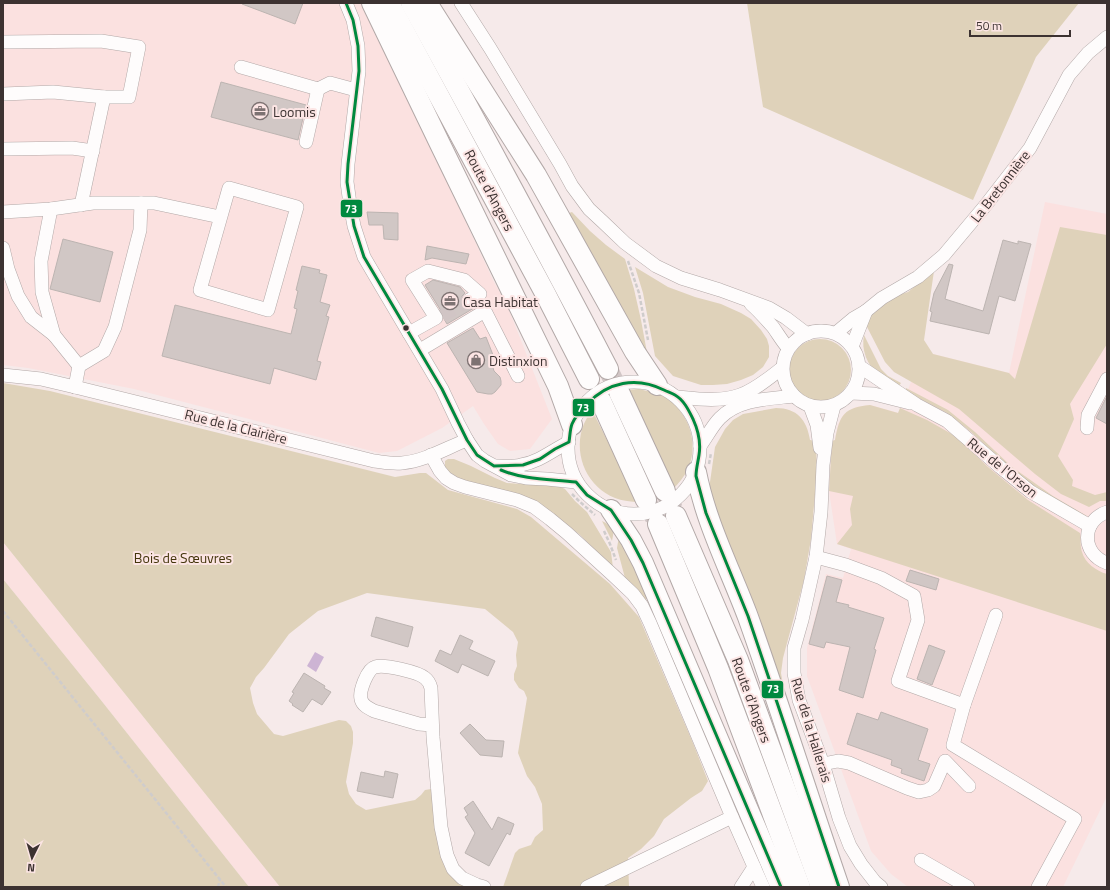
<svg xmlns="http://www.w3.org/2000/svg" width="1110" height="890" font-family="'Titillium Web',sans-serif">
  <rect width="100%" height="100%" fill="#f6eaea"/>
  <g fill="#fbe1e0">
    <path d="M3,3h360l131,279 13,23 45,114 -22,30 -20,2 -12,-7 -14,-20 -11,-18 -31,22 -45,23 -18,2 -245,-64 -106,-21 -25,-3z"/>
    <path d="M1045,202l62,12v582l-44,91h-155l-17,-13 -20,-23 -64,-175v-28l19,-74 17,4 8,-29 -14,-5 -8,-53 3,-50 3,-1 3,-16 6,-10 12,-7 14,-2 29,8 12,-31 22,-28 76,19z"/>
    <path d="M3,542l277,345h-31l-149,-188 -97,-120z"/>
  </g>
  <g fill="#dfd2ba">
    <path d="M747,3h332l-43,54 -63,143 -210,-93z"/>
    <path d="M572,212l18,19 16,14 19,14 9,30 7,31 7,38 -82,-144z"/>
    <path d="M1060,227l47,8v109l-37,60 4,15 -16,37 15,24 -1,6 23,9 12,-3v9h-7l-11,6 -28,-13 -26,-20 -76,-65 -65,-37 -9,-10 -19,-37 8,-14 21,-15 13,-4 26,-21 -10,69 9,14 76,19 6,6z"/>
    <path d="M635,267l33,20 27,10 26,7 20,9 10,6 10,11 6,9 2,7v11l-6,10 -10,8 -12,5 -14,4 -14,1h-12l-28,-9 -18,-20 -12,-63z"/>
    <path d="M864,335l17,34 7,7 13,7 -2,3c-6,-3 -14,-6 -20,-11 -12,-10 -18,-25 -15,-40z"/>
    <circle cx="820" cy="370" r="31"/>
    <path d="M3,383l47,8 345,86 25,-4h6l22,17 69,19 14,8 79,67 29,33 54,126 15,38 -6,10 -11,7 -27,21 -10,17 -13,13 -13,9 1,29h-126l12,-34 4,-4 12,-4 4,-8 8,-7 -1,-26 -7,-17 -8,-11 -9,-23 9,-55 -3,-7 -5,-3 -5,-8v-6l3,-8 -1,-11 2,-13 -5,-10 -28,-23 -118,-16 -49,18 -29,23 -25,34 -8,9 -6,11 3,15 4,11 17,20 9,2 56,-16 7,1 5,5 2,6v11l-7,39 3,12 7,10 10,6 49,-10 6,-5 4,-5 6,-1 3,3 4,35 31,60h-189l-277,-345z"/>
    <path d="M906,388l42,22 27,22 37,35 41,29 34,20 -6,1 -43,-27 -27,-21 -40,-37 -24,-19 -42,-22z"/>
    <path d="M639,389c8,2 16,3 24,7 25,14 37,46 25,73 -4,8 -9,14 -15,20l-46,-99z"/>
    <path d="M870,405l28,8 2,-5 27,12 30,17 31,30 40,33 52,33c1,6 0,13 2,19 3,11 14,19 25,22v57l-270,-87 15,-19 -2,-16 3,-13 -24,-5 3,-50 3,-1c5,-26 9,-32 35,-35z"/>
    <path d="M776,408c21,0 31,12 34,32l6,1 1,31 -6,67 -7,41 -21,78 -2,15 2,12 -4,2 -71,-191 7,-49 10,-18 8,-9 10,-6z"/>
    <path d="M592,410l23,46 21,46c-7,-1 -14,-1 -21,-4 -27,-11 -41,-41 -33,-69 2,-7 6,-13 10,-19z"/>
    <path d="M448,459h6l17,7 24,12 12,5 13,1 36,1 9,4 10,12 12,11 24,40 2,16 -34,-34 -38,-29 -73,-23 -14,-5 -9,-8v-8z"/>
    <path d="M602,521l4,2 8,7 -2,11z"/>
    <path d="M619,536l27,54v11l-21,-23 -8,-30z"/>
    <path d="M3,579l97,120 149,188h-246z"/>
  </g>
  <path fill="#cdb4d4" d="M315,652l9,5 -8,15 -9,-6z"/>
  <g fill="#d1c7c5" stroke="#bcb4b1">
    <path d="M242,3h61l-8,21 -53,-20z"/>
    <path d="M221,82l85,23 -8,35 -87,-23z"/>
    <path d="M367,212l31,1v27l-14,-1 -1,-14h-14z"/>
    <path d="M63,239l50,13 -13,50 -50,-13z"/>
    <path d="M1003,240l15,4v-3l13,3 -16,57 -16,-5 -10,38 -59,-13 2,-9 -2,-1 4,-18 15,-29 4,1 -8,34 38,12z"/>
    <path d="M427,246l42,8 -3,10 -34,-6 -7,2z"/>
    <path d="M302,266l18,4 -1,3 8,2 -7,27 10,3 -4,11 3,1 -12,44 4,1 -5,18 -42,-12 -4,16 -108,-28 13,-51 116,29 6,-25 -3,-1 4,-17 -2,-1z"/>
    <path d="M433,280l27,7 5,6 -3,3 -1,3 1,5 3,3 4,1 4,-1 1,1 -27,16 -3,-5 -1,-5 -18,-29z"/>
    <path d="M473,328l7,11 6,-2 7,18 -3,3 4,13 6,6 1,4v4l-6,7 -3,2h-4l-11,-2 -30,-49z"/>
    <path d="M1107,396v28l-11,-6z"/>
    <path d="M910,570l29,9 -3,11 -30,-9z"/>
    <path d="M827,576l15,4 -6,22 13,3 -1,2 36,11 -10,31 2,1 -13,48 -24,-8 11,-43 -24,-5 -2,6 -15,-4z"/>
    <path d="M376,617l37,10 -5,20 -37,-11z"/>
    <path d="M460,635l13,6 -4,8 26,12 -7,15 -26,-12 -4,9 -23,-12 5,-11 11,5z"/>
    <path d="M929,645l16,6 -13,34 -15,-6z"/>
    <path d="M304,673l21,13 -1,2 7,4 -9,13 -10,-6 -9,13 -11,-7 1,-1 -4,-3 5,-8 -2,-1z"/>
    <path d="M881,712l47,17 -10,31 12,4 -6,17 -23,-8 1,-4 -11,-4 1,-5 -45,-16 10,-31 21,7z"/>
    <path d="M470,724l16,16 18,1 -2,16 -22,-2 -20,-22z"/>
    <path d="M385,771l13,3 -5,24 -36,-7 4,-19 23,5z"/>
    <path d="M473,801l19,29 6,-13 16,7 -4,11 -3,-2 -18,33 -24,-13 10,-20 -10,-16 3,-2 -4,-7z"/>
  </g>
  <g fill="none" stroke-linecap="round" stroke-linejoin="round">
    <path stroke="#d1c5c5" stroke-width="13" stroke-dasharray="13 6" stroke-linecap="butt" d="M442,316l27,-16"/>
    <g stroke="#d1c5c5" stroke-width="20" stroke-dasharray="20 10" stroke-linecap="butt">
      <path d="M608,369l11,23"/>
      <path d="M665,491l11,25"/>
      <path d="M646,500l12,24"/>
    </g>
    <g stroke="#b2a8a7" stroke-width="14">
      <g id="minor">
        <path d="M346,3l7,17 5,26 1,25 -11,93 -1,18 3,22 4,22 10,31 17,29 61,103 16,34 9,17 10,15 8,6 26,14 15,3 21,1 29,3"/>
        <path d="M461,3l29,45 70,116 12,22 17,23 14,13 22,21 31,23 25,12 39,12 49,18 17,10 21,16"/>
        <path d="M3,42l98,-1 38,6 -10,50h-25l-23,108"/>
        <path d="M241,67l77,22 12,-6 26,7"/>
        <path d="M3,94l50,-2 51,5"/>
        <path d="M306,142l12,-53"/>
        <path d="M3,149l69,-1 21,3"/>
        <path d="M229,188l68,19 -29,103 -68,-20z"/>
        <path d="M51,209l-10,52 1,31 12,43"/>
        <path d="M3,212l48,-3 42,-6h61l66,14"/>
        <path d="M3,248l5,21 10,27 13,21 23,18 25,31 -4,21"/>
        <path d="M751,304c8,7 15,15 22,23 5,7 9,14 15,21"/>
        <circle cx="821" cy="369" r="38"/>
        <path d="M409,333l27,-15 -24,-38 16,-9 36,9 16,14 -11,6"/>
        <path d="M836,333l18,-15 12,-7 16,-13 36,-21 26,-22 41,-49 45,-58 39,-73 19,-22 19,-16"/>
        <path d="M853,344l13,-33"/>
        <path d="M420,350l65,-39 33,65"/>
        <path d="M79,366l25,-15 11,-24 25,-97 1,-27"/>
        <path d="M859,366l58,39 30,16 53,46 31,25 59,34"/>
        <path d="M3,375l38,4 34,8 299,74c9,1 18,3 28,2 23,-2 44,-15 65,-23"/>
        <circle cx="634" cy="448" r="66"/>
        <path d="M851,393l23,1 36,9"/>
        <path d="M678,397c20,2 42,5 62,-2 15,-5 29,-17 42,-27"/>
        <path d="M810,406l7,19 3,23"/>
        <path d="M834,406l-7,27 -4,32 -2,47 -5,45 -14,63 -8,28v25l5,27 24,64 16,54 11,28 11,18 14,18 6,5"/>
        <path d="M1087,428l1,-13 19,-36"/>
        <path d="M700,446c7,-9 12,-20 20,-28 19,-19 48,-19 74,-22"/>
        <path d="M431,455l9,16 6,7 8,5 11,4 52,13 17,7 16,12 17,14 47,43 19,18 9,12 8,17 82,194 31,70"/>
        <path d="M497,466c8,0 16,1 24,-1 18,-3 32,-15 48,-23"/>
        <path d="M1107,512c-26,9 -26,42 0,51"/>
        <path d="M816,557l30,8 35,13 33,18 4,24 -20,61 66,24 -11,40 122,74 -37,68"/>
        <path d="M964,705l32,-90"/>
        <path d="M432,725l-13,-1 -45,-13c-6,-3 -12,-6 -13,-12 -2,-7 6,-30 14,-32 9,-3 43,5 50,11 4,3 5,6 6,10l2,49 8,90 6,28 6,14 9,9 15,7 7,2"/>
        <path d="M823,764l15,-3 11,2 58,25 12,4 9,-2 6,-4 11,-25 24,25"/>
        <path d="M921,860l47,27"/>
        <path d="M587,887l145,-70"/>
        <path d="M741,887l13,-20"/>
      </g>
    </g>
    <g stroke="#b2a8a7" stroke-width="22">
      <g id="highway">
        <path d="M372,3l68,141 118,242 14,39"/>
        <path d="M389,3l156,290 44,86"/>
        <path d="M411,3c67,122 133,243 197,366"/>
        <path d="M427,3l109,172 99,177 22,33"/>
        <path d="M619,392l46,99"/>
        <path d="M601,401l45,99"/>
        <path d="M696,472c10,51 34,97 52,145 32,90 60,180 91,270"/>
        <path d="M611,510l20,30 12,23 138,324"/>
        <path d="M676,516l62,144 83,227"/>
        <path d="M658,524l60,144 82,219"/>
      </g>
    </g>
    <g stroke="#cfcccc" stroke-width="2.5" stroke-dasharray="4 2" stroke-linecap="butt">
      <path d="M628,261l11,32 9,47"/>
      <path d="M709,464l2,-11"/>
      <path d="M572,494l7,7 16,14"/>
      <path d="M604,531l6,13 6,16"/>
      <path d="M3,611l223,276"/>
      <path d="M218,887l2,-7"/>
    </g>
    <use href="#minor" stroke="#fefcfc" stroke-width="13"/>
    <use href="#highway" stroke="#fefcfc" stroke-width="20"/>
    <g stroke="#fce5e4" stroke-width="6">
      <g id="bus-1">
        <path d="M346,3l7,17 5,26 1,25 -11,93 -1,18 7,44 10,31 78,132 25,51 10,15 17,11 29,-1 17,-6 15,-10 14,-7c1,-6 1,-13 3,-18 3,-7 9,-14 15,-20 21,-22 49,-28 77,-14 4,2 8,3 11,5 9,5 14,16 18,24 5,11 8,24 6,36 -1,7 -3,14 -3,21l10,37 42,103 91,271"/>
        <path d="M501,470c23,10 50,9 75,12l11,13 24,15 20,30 12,23 138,324"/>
      </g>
    </g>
    <use href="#bus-1" stroke="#00893e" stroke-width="3"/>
  </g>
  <defs>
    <g id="office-ring" transform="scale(0.9)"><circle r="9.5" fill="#fce5e4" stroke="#7d7272" stroke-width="1.5"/><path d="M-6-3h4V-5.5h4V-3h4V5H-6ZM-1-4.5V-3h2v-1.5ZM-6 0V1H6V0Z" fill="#7d7272"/></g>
    <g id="shop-ring" transform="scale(0.9)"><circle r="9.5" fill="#fce5e4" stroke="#7d7272" stroke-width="1.5"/><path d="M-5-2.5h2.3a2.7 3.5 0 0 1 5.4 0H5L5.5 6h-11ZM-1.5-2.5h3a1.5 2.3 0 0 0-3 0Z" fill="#7d7272"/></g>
  </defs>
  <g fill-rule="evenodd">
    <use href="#office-ring" x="260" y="111"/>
    <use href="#office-ring" x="450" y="301"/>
    <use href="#shop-ring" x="476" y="360"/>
  </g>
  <circle fill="#3c3231" stroke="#fce5e4" stroke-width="1.5" cx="406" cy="328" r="3.5"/>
  <g text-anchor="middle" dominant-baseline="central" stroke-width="4" stroke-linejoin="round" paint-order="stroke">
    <g font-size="14" fill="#3c3231" stroke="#fce5e4" text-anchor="start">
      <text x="273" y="111">Loomis</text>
      <text x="463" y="301">Casa Habitat</text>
      <text x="489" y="360">Distinxion</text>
    </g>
    <g font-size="14" fill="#3c3231" stroke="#fce5e4">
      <text transform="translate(1000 186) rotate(-52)">La Bretonnière</text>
      <text transform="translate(490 190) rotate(62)">Route d'Angers</text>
      <text transform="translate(236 426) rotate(14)">Rue de la Clairière</text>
      <text transform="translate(1003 467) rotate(39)">Rue de l'Orson</text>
      <text transform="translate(752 700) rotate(70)">Route d'Angers</text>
      <text transform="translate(812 730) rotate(73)">Rue de la Hallerais</text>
    </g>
    <g font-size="14" fill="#43350b" stroke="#fce5e4">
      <text x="183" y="557">Bois de Sœuvres</text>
    </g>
  </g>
  <g stroke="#fce5e4" stroke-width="1.5">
    <rect x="340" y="199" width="23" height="19" rx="4" fill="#00893e"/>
    <rect x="572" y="398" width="23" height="19" rx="4" fill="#00893e"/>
    <rect x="761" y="680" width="23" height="19" rx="4" fill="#00893e"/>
  </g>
  <g font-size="11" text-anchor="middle" font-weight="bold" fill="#fff">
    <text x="351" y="213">73</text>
    <text x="583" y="412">73</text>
    <text x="773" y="693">73</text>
  </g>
  <rect width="1110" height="890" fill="none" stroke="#3c3231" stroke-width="8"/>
  <g transform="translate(32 858) rotate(185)" stroke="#fce5e4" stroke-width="3" paint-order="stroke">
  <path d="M0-3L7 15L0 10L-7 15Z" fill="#3c3231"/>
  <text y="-6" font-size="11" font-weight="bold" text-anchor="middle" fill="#3c3231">N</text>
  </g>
  <path d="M970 30v6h100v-6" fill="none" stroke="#3c3231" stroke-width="2"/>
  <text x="976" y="30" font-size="12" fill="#3c3231" stroke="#fce5e4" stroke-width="3" paint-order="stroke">50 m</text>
</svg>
